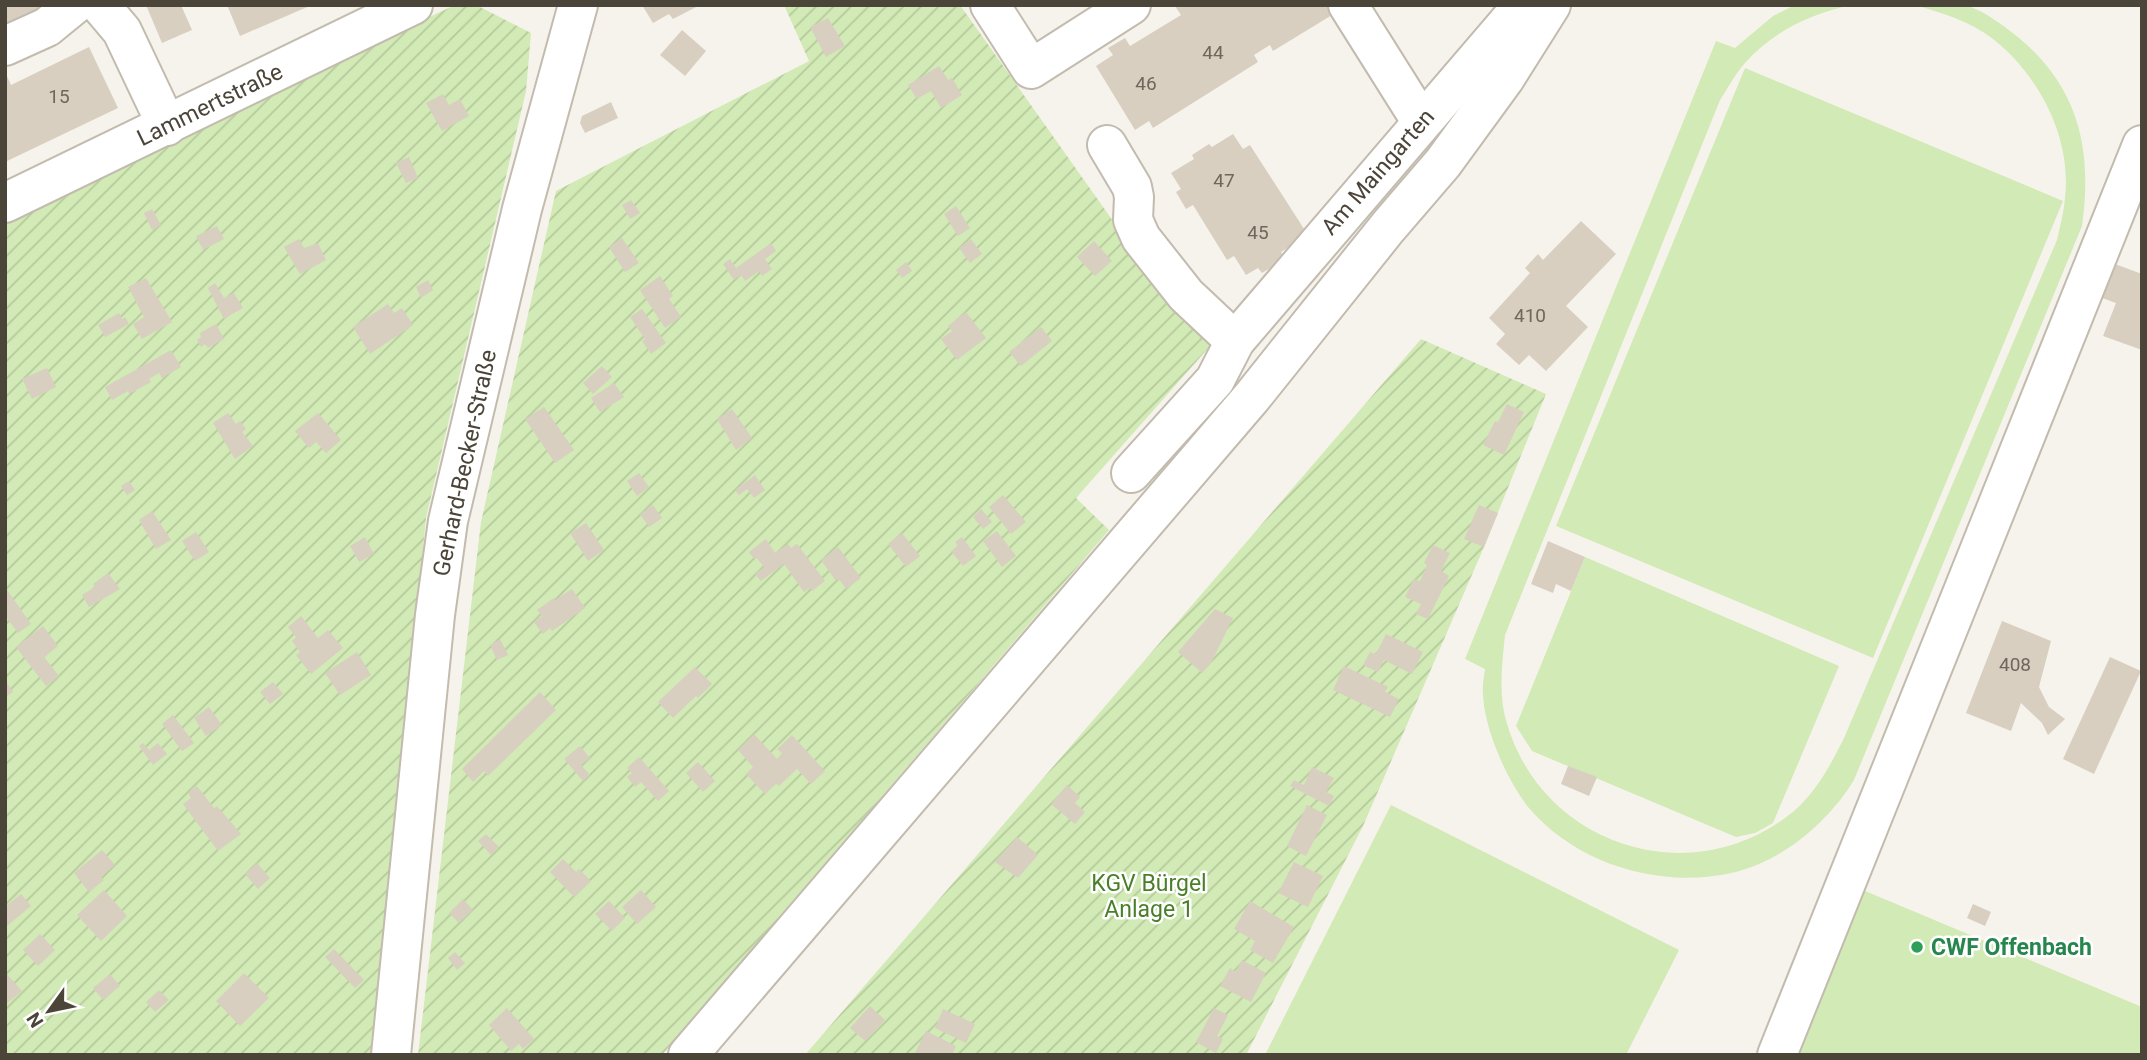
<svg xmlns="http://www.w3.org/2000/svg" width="2147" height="1060" font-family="Roboto,sans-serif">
  <defs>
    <pattern id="garden-furrows" width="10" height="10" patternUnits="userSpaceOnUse" patternTransform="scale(1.75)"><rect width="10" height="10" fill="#d2eab5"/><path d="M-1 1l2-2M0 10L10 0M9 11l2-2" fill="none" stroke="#b6ca9c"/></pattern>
  </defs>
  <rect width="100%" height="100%" fill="#f6f3ec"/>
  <g fill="url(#garden-furrows)">
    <path d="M455,5h21l55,28 -5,58 -100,427 -53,537h-368v-838z"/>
    <path d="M784,5h176l209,295 42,45 -135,153 33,32 -447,525h-244l63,-533 75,-331 253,-130z"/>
    <path d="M1421,339l125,55 -62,153 -121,279 -117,229h-441z"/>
  </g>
  <g fill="#d2eab5">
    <path d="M1795,5h56c-40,9 -78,26 -106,58 -10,11 -17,25 -25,37l-215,535c-3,30 -7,60 2,89 37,124 187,170 287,87 23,-20 37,-47 50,-73l213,-498c3,-14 7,-28 8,-42 7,-60 -26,-123 -72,-159 -23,-18 -51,-26 -78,-34 15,0 38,-4 53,1 17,6 32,17 46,28 64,50 79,114 68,192l-228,554c-25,41 -70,80 -118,92 -74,18 -159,-7 -208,-65 -13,-17 -23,-36 -31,-56 -7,-18 -13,-37 -14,-56 -1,-9 1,-18 2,-26l-20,-10 251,-618 19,7 38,-32z"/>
    <path d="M1745,68l318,133 -190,457 -317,-132z"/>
    <path d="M1585,557l254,109 -66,157 -18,10 -19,4 -204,-86 -16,-25z"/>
    <path d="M1391,805l288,145 -53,105h-361z"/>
    <path d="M1858,888l284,119v48h-352z"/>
  </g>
  <g fill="#d8cfc1">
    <path d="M5,5h48l-48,23z"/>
    <path d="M146,5h35l11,25 -30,13z"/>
    <path d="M227,5h85l-72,31z"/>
    <path d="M642,5h58l-27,14 -4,-5 -16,9z"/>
    <path d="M1177,5h156l4,7 -64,39 -3,-6 -16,10 4,7 -105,66 -4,-7 -14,9 -39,-64 17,-11 -5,-7 17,-10 5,8 51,-31 -6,-9z"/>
    <path d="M828,18l17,28 -19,11 -16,-30z"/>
    <path d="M682,30l24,21 -21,25 -25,-21z"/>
    <path d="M89,47l29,61 -113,54v-90l6,13z"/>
    <path d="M939,66l9,14 4,-2 10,17 -21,13 -10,-17 -14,8 -9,-14z"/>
    <path d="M443,94l6,11 11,-6 9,17 -27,15 -16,-28z"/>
    <path d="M611,102l7,16 -33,15 -5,-10 2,-7z"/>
    <path d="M1233,134l10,15 7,-4 58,90 -27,17 4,7 -23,14 -4,-5 -12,7 -12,-19 -7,4 -34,-55 -7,4 -10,-17 5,-3 -10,-16 23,-14 -2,-4 17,-11 3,3z"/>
    <path d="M409,157l9,21 -12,5 -10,-20z"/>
    <path d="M631,200l9,13 -10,6 -8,-14z"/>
    <path d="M956,206l14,22 -12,8 -14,-22z"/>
    <path d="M152,209l9,16 -9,5 -8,-17z"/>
    <path d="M1581,221l35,33 -50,52 22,21 -42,44 -17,-16 -10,10 -23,-21 9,-10 -16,-16 41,-45 -5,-5 13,-14 5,6z"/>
    <path d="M217,226l7,13 -21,11 -7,-14z"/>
    <path d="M622,238l17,25 -14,9 -16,-25z"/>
    <path d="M299,239l5,9 14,-5 8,17 -26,14 -16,-27z"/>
    <path d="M971,239l11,15 -12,9 -11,-15z"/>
    <path d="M1094,241l18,20 -17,15 -18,-19z"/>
    <path d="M771,243l5,8 -11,8 7,10 -10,7 -3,-5 -14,10 -4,-6 -7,5 -11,-16 7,-5 6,9z"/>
    <path d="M906,262l6,9 -10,7 -6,-8z"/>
    <path d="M2115,264l27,10v76l-39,-14 13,-33 -14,-5z"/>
    <path d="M660,276l13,20 -4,3 12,18 -16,11 -25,-38z"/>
    <path d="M146,278l26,44 -30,17 -9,-15 11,-7 -16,-30z"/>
    <path d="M428,280l5,10 -12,8 -5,-11z"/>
    <path d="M215,283l9,15 10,-5 9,15 -19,11 -16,-31z"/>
    <path d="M388,304l6,9 8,-5 11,17 -43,29 -17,-27z"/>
    <path d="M642,309l24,34 -15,11 -9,-13 3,-2 -15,-22z"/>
    <path d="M966,312l20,26 -29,22 -16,-21 11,-8 -4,-5z"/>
    <path d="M119,313l3,6 3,-2 4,7 -24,13 -7,-12z"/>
    <path d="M216,324l8,15 -16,9 -3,-4 -4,3 -4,-7 4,-3 -1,-4z"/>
    <path d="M1041,327l11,14 -31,25 -12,-14z"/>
    <path d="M171,350l10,17 -19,11 -3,-5 -10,6 2,3 -22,12 -1,-3 -16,9 -7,-13z"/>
    <path d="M602,366l10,11 -19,17 -10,-11z"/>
    <path d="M47,368l9,19 -24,12 -10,-20z"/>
    <path d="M614,383l10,14 -24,15 -9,-14z"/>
    <path d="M1507,404l17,8 -20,43 -21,-10 12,-24 3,1z"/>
    <path d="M544,407l30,43 -19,13 -30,-44z"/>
    <path d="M732,409l20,29 -16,12 -19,-31z"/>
    <path d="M228,413l8,11 4,-3 6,8 -4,3 11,14 -18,13 -22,-36z"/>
    <path d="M318,413l23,27 -15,13 -10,-11 -7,6 -14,-17z"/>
    <path d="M639,473l10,14 -12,9 -10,-15z"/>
    <path d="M755,475l10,15 -11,8 -7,-9 -8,6 -4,-5z"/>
    <path d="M129,481l6,9 -8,5 -6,-9z"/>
    <path d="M1003,495l23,27 -15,12 -22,-27z"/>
    <path d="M653,505l9,13 -13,9 -9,-13z"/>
    <path d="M1479,505l19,8 -14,34 -20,-8z"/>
    <path d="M981,509l11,13 -9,7 -10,-12z"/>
    <path d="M152,511l19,29 -15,9 -17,-29z"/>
    <path d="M586,523l18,27 -16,11 -18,-28z"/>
    <path d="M997,531l19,25 -14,11 -19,-26z"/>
    <path d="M196,532l13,20 -14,9 -13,-20z"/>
    <path d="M902,533l18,23 -14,11 -18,-23z"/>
    <path d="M365,537l9,17 -15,8 -9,-16z"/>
    <path d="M962,537l14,19 -13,10 -12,-15 7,-5 -3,-4z"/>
    <path d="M766,539l9,14 13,-9 3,4 6,-4 28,37 -13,10 -2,-3 -6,4 -20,-28 -23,17 -6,-7 9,-7 -8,-10 -2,2 -5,-7z"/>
    <path d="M1548,541l37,16 -14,34 -15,-7 -3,9 -22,-9z"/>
    <path d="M1433,545l17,8 -9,18 8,5 -21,43 -12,-5 5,-10 -16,-7 9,-18 6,2 7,-16 -3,-2z"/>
    <path d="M838,547l23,31 -15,11 -7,-10 -3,2 -15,-21z"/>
    <path d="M108,573l12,16 -31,18 -7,-12 13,-8 -2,-3z"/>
    <path d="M5,587l26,37 -13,9 -13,-18z"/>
    <path d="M572,589l13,19 -33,23 -2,-3 -7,6 -9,-12 8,-6 -5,-6 17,-12 1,2z"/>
    <path d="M1215,609l18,9 -22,45 -9,10 -24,-21z"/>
    <path d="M301,616l17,22 10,-8 15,18 -32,26 -15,-19 4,-3 -8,-11 4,-4 -8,-10z"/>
    <path d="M2002,621l49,20 -12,46 10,20 16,12 -17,16 -6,-12 -21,-20 -10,28 -45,-18z"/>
    <path d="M43,626l15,20 -14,11 15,19 -13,10 -30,-39z"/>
    <path d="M1386,634l37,18 -11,22 -28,-14 -6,12 -15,-7 7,-13 6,2z"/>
    <path d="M500,639l8,16 -11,5 -7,-15z"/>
    <path d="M357,652l14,23 -31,20 -15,-22z"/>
    <path d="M2110,657l31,14 -47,103 -31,-15z"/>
    <path d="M1344,666l44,21 -3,5 14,7 -9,18 -57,-27z"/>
    <path d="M695,667l17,17 -14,14 -2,-2 -23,22 -15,-16z"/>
    <path d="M5,680l8,12 -8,5z"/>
    <path d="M273,682l10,12 -13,10 -10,-12z"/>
    <path d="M540,692l16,18 -68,66 -4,-5 -11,11 -11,-13z"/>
    <path d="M209,707l13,18 -16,11 -12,-18z"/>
    <path d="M173,715l21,28 -12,8 -20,-27z"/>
    <path d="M754,734l23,25 5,-6 -5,-4 15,-14 33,36 -14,13 -14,-15 -18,17 -3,-2 -11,10 -19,-20 7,-7 -15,-17z"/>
    <path d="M143,743l6,7 9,-7 9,11 -14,11 -14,-19z"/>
    <path d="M580,746l10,12 -9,7 9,10 -7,6 -19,-22z"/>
    <path d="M639,757l30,34 -11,10 -17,-19 -6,5 -8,-10 5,-4 -5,-5z"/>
    <path d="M698,762l17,19 -12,11 -17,-19z"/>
    <path d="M1568,766l29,11 -8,19 -28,-12z"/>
    <path d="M1312,767l22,11 -8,14 8,4 -5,10 -39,-20 4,-6 10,5z"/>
    <path d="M1067,785l13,12 -5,6 10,9 -10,12 -24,-20z"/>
    <path d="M197,786l17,22 3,-2 24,28 -23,17 -35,-47 8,-6 -3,-5z"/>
    <path d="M1307,805l20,10 -21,41 -19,-10z"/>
    <path d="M486,834l13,13 -8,8 -13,-14z"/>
    <path d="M1017,837l21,18 -20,23 -23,-16z"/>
    <path d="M102,850l13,15 -14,12 3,3 -15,12 -15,-19z"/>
    <path d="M563,859l13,13 3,-3 12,12 -17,16 -24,-25z"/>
    <path d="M1294,862l29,14 -15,31 -30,-14z"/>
    <path d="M257,863l13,15 -12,11 -13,-15z"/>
    <path d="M104,890l23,26 -26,25 -24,-26z"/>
    <path d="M641,890l15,17 -19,17 -15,-17z"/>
    <path d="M21,894l10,12 -24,20 -2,-19z"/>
    <path d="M463,899l10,11 -14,13 -10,-10z"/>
    <path d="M609,901l16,17 -13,13 -17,-17z"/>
    <path d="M1250,901l44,26 -21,36 -23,-13 5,-9 -21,-12z"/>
    <path d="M1973,904l18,8 -6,14 -18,-8z"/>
    <path d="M40,934l15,16 -17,16 -15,-16z"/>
    <path d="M334,949l30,31 -9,8 -30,-31z"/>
    <path d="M455,952l10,11 -8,7 -9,-12z"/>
    <path d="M1242,960l24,13 -15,29 -31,-16 10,-18 6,4z"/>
    <path d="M5,972l17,19 -17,14z"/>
    <path d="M244,973l25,25 -29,28 -24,-25z"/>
    <path d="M110,974l10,12 -17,14 -10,-12z"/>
    <path d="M159,990l10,10 -14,12 -9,-10z"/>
    <path d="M870,1006l15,14 -20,21 -15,-13z"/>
    <path d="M507,1008l27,31 -11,10 -4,-5 -8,7 -22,-26z"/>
    <path d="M1214,1008l14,7 -11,21 6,3 -7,14 -20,-11z"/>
    <path d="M943,1009l32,15 -9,19 -31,-15z"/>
    <path d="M926,1031l30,15 -4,9h-38z"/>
  </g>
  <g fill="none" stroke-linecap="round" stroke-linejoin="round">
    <g stroke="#c2bbae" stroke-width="42">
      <g id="minor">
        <path d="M100,5l22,26 45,95"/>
        <path d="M990,5l41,64 100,-64"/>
        <path d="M1348,5l73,116"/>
        <path d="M5,46l42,-19 27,-22"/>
        <path d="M1107,145l25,42 2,10 -1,23 8,18 45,57 49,46"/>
        <path d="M5,203l408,-198"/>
        <path d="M1131,473l84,-93 20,-39 288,-336"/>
        <path d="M391,1055l44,-440 13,-94 74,-312 56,-204"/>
        <path d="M688,1055l564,-658 136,-170 55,-64 62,-85 46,-73"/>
        <path d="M1777,1055l365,-910"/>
      </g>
    </g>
    <use href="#minor" stroke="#fff" stroke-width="38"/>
  </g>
  <circle fill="#2e9e5b" stroke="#fff" stroke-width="2.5" cx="1917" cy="947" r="7"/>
  <g text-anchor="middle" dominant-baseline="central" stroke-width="5" stroke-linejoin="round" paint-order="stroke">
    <g font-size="19" fill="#6e675b">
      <text x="1213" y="52">44</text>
      <text x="1146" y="83">46</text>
      <text x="59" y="96">15</text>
      <text x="1224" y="180">47</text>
      <text x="1258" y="232">45</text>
      <text x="1530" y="315">410</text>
      <text x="2015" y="664">408</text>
    </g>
    <g font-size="23" fill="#4b4439" stroke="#fff">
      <text transform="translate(210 105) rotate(-26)">Lammertstraße</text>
      <text transform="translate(1378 172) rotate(-49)">Am Maingarten</text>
      <text transform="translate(465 463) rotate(-78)">Gerhard-Becker-Straße</text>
    </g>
    <g font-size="23" fill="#4a7f2a" stroke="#fff">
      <text x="1149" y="883">KGV Bürgel<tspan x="1149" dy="26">Anlage 1</tspan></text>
    </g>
    <g font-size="23" font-weight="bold" fill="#27864d" stroke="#fff" text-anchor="start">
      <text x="1931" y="947">CWF Offenbach</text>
    </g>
  </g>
  <rect width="2147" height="1060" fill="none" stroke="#4b4439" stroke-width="14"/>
  <g transform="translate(49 1011) rotate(237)" stroke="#ffffff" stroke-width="5" paint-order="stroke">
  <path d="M0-5L12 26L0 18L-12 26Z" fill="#4b4439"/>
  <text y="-10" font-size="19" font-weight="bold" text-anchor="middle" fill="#4b4439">N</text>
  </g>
</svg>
